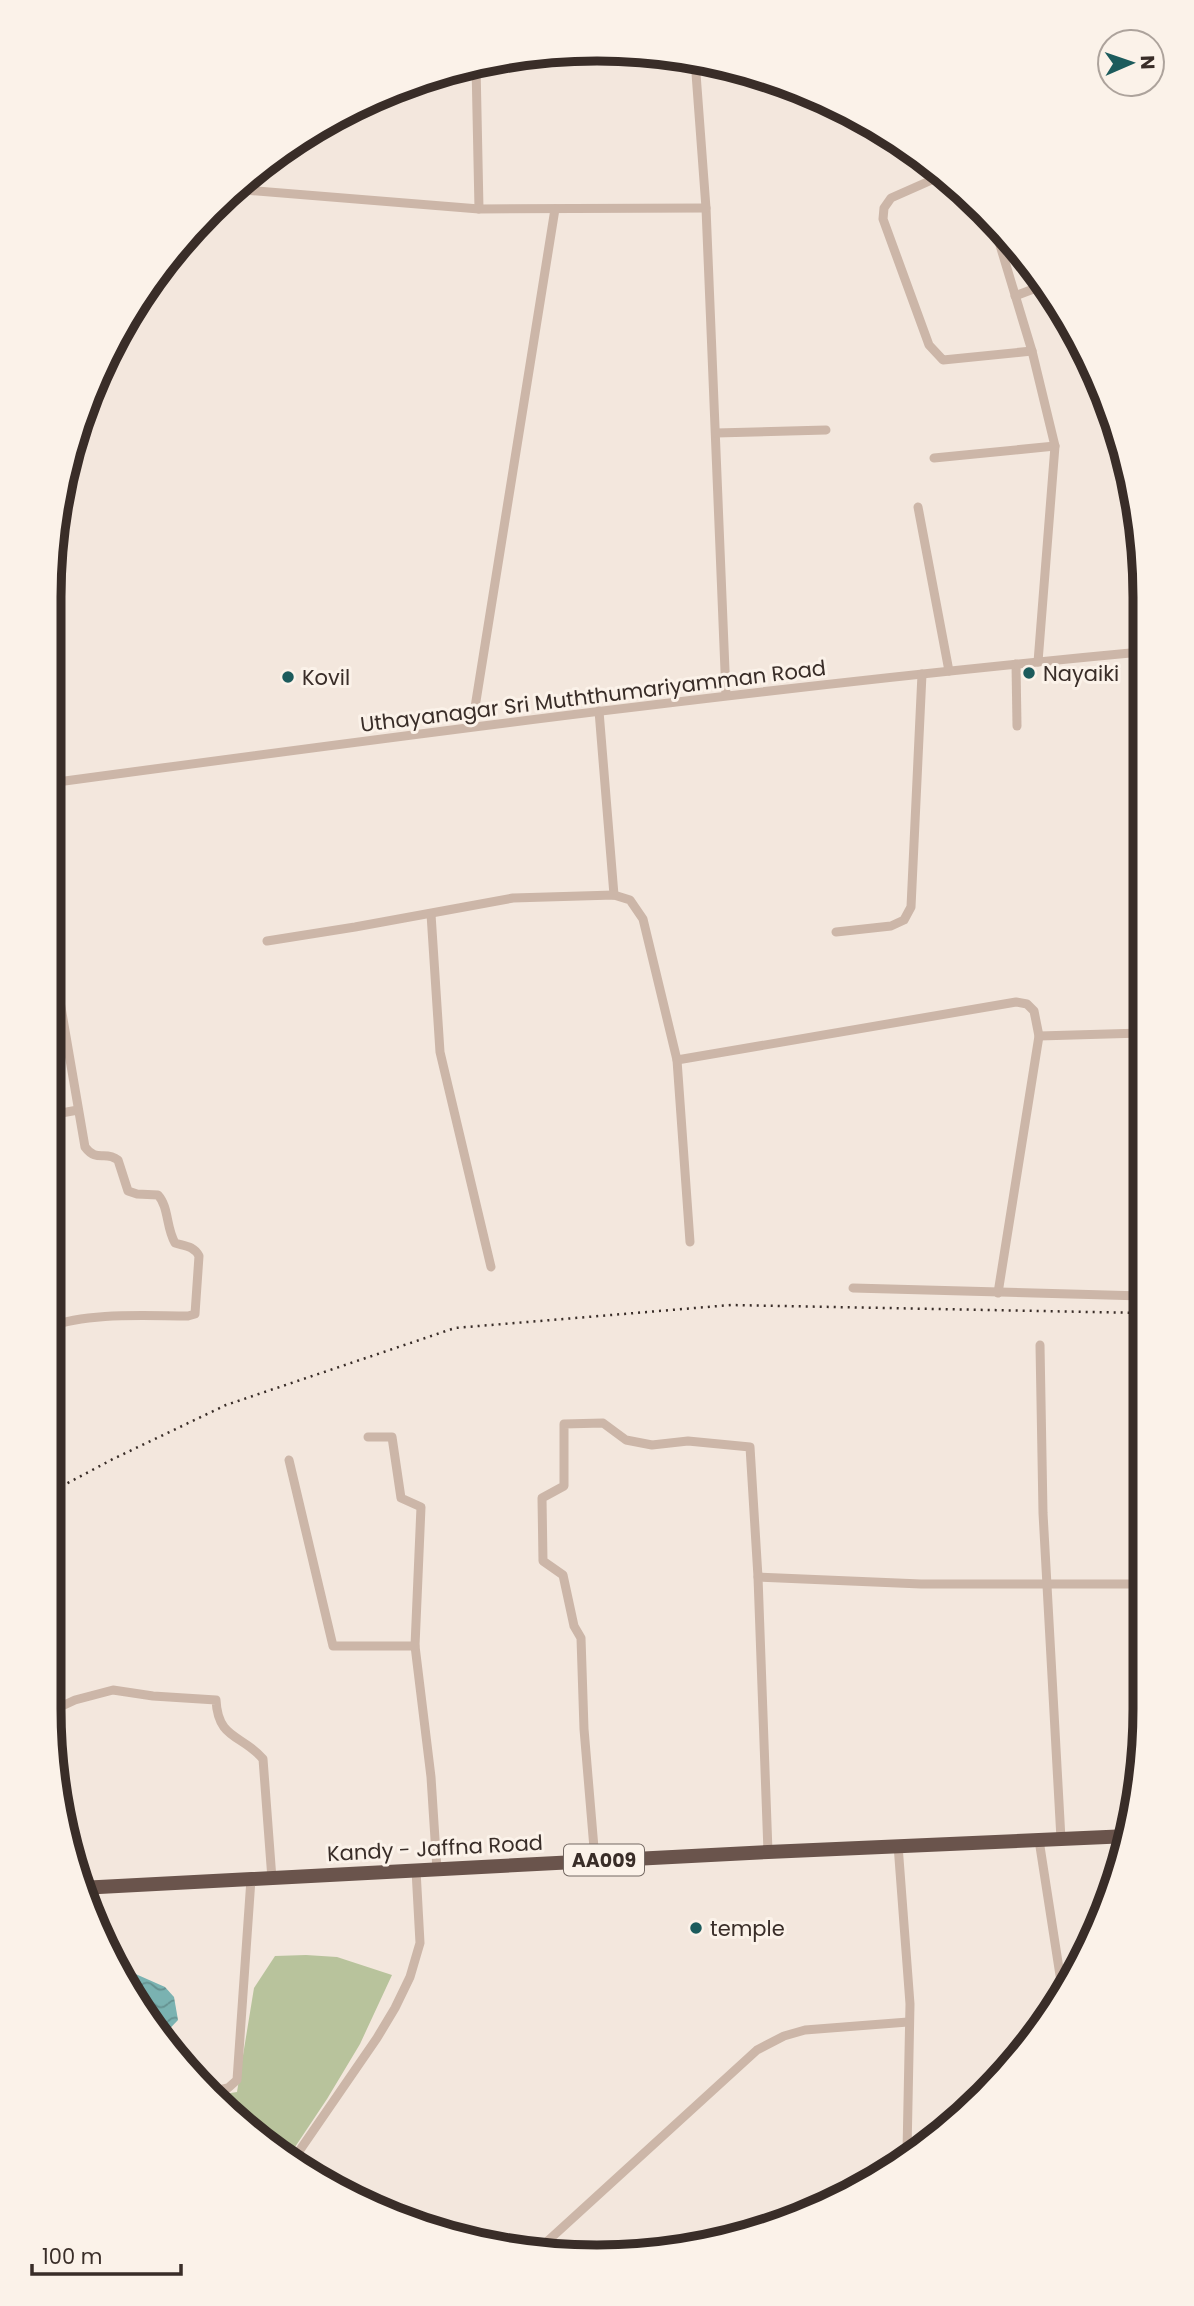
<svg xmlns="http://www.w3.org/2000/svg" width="1194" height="2306" font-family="Poppins,sans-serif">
  <defs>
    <pattern id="water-waves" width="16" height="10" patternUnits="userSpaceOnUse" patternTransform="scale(1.75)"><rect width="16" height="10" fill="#7ab2b1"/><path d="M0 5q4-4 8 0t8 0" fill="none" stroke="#659190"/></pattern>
  </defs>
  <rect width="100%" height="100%" fill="#f3e7dd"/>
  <path fill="#b8c39c" d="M306,1955l31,2 55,18 -32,69 -33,55 -40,60 -69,-64 19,-3 17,-104 21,-32z"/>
  <path fill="url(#water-waves)" d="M122,1968l43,19 9,10 4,23 -18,19z"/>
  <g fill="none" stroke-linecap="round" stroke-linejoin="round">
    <g stroke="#ccb6a8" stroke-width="9">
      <path d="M695,60l11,148 20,487"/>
      <path d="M476,65l3,144"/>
      <path d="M943,175l-52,23 -7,10 -1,11 46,126 14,15 89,-9"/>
      <path d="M232,189l247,20 227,-1"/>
      <path d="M993,222l39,129 23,95 -17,216"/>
      <path d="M1015,296l29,-11"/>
      <path d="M716,433l110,-3"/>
      <path d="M934,458l121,-12"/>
      <path d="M918,507l31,164"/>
      <path d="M1016,664l1,62"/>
      <path d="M599,711l15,184"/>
      <path d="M472,726l83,-517"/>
      <path d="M50,783c363,-49 726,-97 1091,-131"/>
      <path d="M431,914l9,138 51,215"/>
      <path d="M836,932l55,-6 13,-6 7,-13 11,-233"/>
      <path d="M267,941l88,-14 158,-29 101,-3 16,5 13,19 34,141 13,182"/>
      <path d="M1039,1036l103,-3"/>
      <path d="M677,1060l339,-58 11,2 7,7 5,25 -41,257"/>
      <path d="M50,1115l28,-5"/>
      <path d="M853,1288l290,8"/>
      <path d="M49,1327c39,-15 97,-11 139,-11l7,-2 4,-58c-5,-10 -14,-10 -24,-13 -9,-15 -6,-36 -17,-48l-21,-1 -9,-3 -10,-31c-13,-10 -21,3 -33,-13l-28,-163 -7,-20"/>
      <path d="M1040,1345l3,168 18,326"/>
      <path d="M49,1386l4,-19 -4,-13"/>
      <path d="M368,1437h24l9,61 20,9 -6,139 16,131 6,93"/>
      <path d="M289,1460l44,186h82"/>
      <path d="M758,1577l163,7h222"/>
      <path d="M49,1712l26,-12 38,-10 40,6 63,4c2,40 26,34 47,59l9,120"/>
      <path d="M1039,1840l23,148"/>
      <path d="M898,1845l12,159 -3,148"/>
      <path d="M595,1860l-11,-131 -3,-91 -7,-12 -11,-51 -20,-14 -1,-63 22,-12v-62l39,-1 23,17 26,5 36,-4 62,6 8,130 10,275"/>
      <path d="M214,2091l14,-3 9,-8 14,-201"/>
      <path d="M291,2163l86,-125 18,-30 15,-31 10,-34 -4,-73"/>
      <path d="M540,2248l217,-198 27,-14 21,-6 103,-8"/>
    </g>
    <path stroke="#6a544c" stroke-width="14" d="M80,1888l688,-36 361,-16"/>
    <path stroke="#392d28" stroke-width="2.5" stroke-dasharray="2 5" stroke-linecap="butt" d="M49,1493l64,-34 113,-54 229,-77 276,-23 412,8"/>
  </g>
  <g fill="#1c5b5c" stroke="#fbf2e9" stroke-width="2.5">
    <circle cx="1029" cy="673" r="7"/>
    <circle cx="288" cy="677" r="7"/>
    <circle cx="696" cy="1928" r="7"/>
  </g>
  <g text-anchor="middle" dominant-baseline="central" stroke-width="6" stroke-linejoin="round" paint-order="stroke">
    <rect fill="#fbf2e9" stroke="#736862" stroke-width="2" x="564" y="1844.5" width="80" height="31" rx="5"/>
    <g font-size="19" font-weight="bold" fill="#392d28">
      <text x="604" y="1860">AA009</text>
    </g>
    <g font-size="21" fill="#392d28" stroke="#fbf2e9" text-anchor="start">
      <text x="1043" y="673">Nayaiki</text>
      <text x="302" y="677">Kovil</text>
      <text x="710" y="1928">temple</text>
    </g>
    <g font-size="21" fill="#392d28" stroke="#fbf2e9">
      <text transform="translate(593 696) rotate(-7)">Uthayanagar Sri Muththumariyamman Road</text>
      <text transform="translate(435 1848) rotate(-3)">Kandy - Jaffna Road</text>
    </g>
  </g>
  <path d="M0 0H1194V2306H0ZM597 61H597A536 536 0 0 1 1133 597V1709A536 536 0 0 1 597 2245H597A536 536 0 0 1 61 1709V597A536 536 0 0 1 597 61Z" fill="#fbf2e9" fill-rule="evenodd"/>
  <path fill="none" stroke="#392d28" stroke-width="9" d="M597 61H597A536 536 0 0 1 1133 597V1709A536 536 0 0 1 597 2245H597A536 536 0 0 1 61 1709V597A536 536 0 0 1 597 61Z"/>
  <g transform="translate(1131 63) rotate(88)"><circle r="33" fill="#fbf2e9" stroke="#ada39c" stroke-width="2"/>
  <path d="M0-5L12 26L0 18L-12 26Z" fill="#1c5b5c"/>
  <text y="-10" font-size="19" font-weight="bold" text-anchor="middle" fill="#392d28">N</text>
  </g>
  <path d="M32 2264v10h149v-10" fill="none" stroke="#392d28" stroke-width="3.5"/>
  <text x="42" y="2264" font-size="21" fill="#392d28" stroke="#fbf2e9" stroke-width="5" paint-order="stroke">100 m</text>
</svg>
